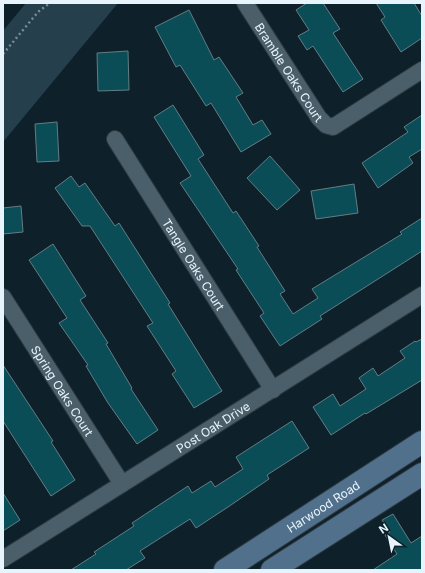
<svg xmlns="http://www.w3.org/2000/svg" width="425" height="573" font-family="Inter,sans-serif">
  <rect width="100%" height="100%" fill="#0e212b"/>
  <path fill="#253f4d" d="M26,3h92l-115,139v-111z"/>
  <g fill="#0b4d57" stroke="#637d83">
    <path d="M307,3h16l17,26 -7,4 30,46 -20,13 -30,-46 -6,4 -9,-14 11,-6 -13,-20z"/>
    <path d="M376,3h38l8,13v22l-21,14 -20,-32 4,-3z"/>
    <path d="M189,10l25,50 5,-3 24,36 -7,4 17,28 9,-5 9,14 -30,18 -30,-49 -5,3 -26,-41 -4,2 -21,-40z"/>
    <path d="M128,51l1,39 -31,1 -1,-38z"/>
    <path d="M173,105l31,50 -6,4 35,54 3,-2 23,35 -2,1 28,44 -5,3 13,20 25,-16 -6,-9 90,-55 -2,-2 22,-14v33l-102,65 2,3 -42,27 -20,-30 4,-3 -28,-43 2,-1 -58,-86 11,-7 -37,-59z"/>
    <path d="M422,115v34l-13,8 4,6 -35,25 -16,-25 46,-31 -4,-5z"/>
    <path d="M57,122l2,39 -22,1 -2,-38z"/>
    <path d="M270,156l30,34 -23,20 -30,-32z"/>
    <path d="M71,176l8,11 6,-4 30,43 4,-3 51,80 -2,1 54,87 -28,17 -22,-34 4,-3 -29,-45 6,-3 -63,-97h-8l-27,-38z"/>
    <path d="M354,184l4,29 -42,6 -5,-28z"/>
    <path d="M21,206l2,26 -20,2v-26z"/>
    <path d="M53,244l33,52 -6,4 28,43 -2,1 26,44 -1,1 27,41 -21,14 -29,-41 -22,-37 2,-1 -29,-42 8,-5 -38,-58z"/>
    <path d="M422,339v41l-56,34 -1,-1 -34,22 -18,-28 20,-13 7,12 26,-17 -7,-11 14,-10 5,8 27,-18 -5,-7 15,-10 1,1z"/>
    <path d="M3,365l50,76 -2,1 24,38 -24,16 -48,-75z"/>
    <path d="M292,421l17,27 -42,27 2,4 -41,28 -32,21 -6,-9 -50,32 5,7 -19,12h-55l25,-16 -2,-2 40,-26 -2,-3 56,-37 4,7 19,-12 4,6 28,-18 -7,-12z"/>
    <path d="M3,493l17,27 -17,11z"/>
    <path d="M393,514l18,29 11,-7v34h-49l24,-16 -12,-19 5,-3 -8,-12z"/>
  </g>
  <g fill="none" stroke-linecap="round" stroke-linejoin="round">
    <g stroke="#2e3a41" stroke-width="18">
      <g id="minor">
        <path id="s1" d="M245,3l74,115 7,7 7,2 89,-57"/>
        <path id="s2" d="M115,139l158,251"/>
        <path id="s3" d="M3,297l119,187"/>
        <path id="s4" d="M3,559l419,-264"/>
      </g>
    </g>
    <g stroke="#2e3a41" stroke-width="24">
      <g id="secondary">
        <path id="s5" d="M225,570l197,-128"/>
        <path d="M272,570l150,-96"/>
      </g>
    </g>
    <path stroke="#7b8b93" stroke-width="2.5" stroke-dasharray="2 3" stroke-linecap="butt" d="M3,54l35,-42 12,-9"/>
    <use href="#minor" stroke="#4b5f6b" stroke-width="16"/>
    <use href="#secondary" stroke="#51708c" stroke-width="22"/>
  </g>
  <g text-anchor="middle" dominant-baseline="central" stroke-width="3" stroke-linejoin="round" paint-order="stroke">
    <g font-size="12" fill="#e8f4fb" stroke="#0e212b">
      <text stroke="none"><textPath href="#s1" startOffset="82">Bramble Oaks Court</textPath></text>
      <text stroke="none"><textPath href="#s2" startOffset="148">Tangle Oaks Court</textPath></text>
      <text stroke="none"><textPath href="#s3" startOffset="111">Spring Oaks Court</textPath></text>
      <text stroke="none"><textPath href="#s4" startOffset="248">Post Oak Drive</textPath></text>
      <text stroke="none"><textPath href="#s5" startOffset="117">Harwood Road</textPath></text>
    </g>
  </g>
  <rect width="425" height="573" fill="none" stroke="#e8f4fb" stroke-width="8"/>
  <g transform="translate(389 537) rotate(327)" stroke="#0e212b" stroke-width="3" paint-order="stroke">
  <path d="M0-3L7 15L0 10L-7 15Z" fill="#e8f4fb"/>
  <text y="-6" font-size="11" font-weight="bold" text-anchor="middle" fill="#e8f4fb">N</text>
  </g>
</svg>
